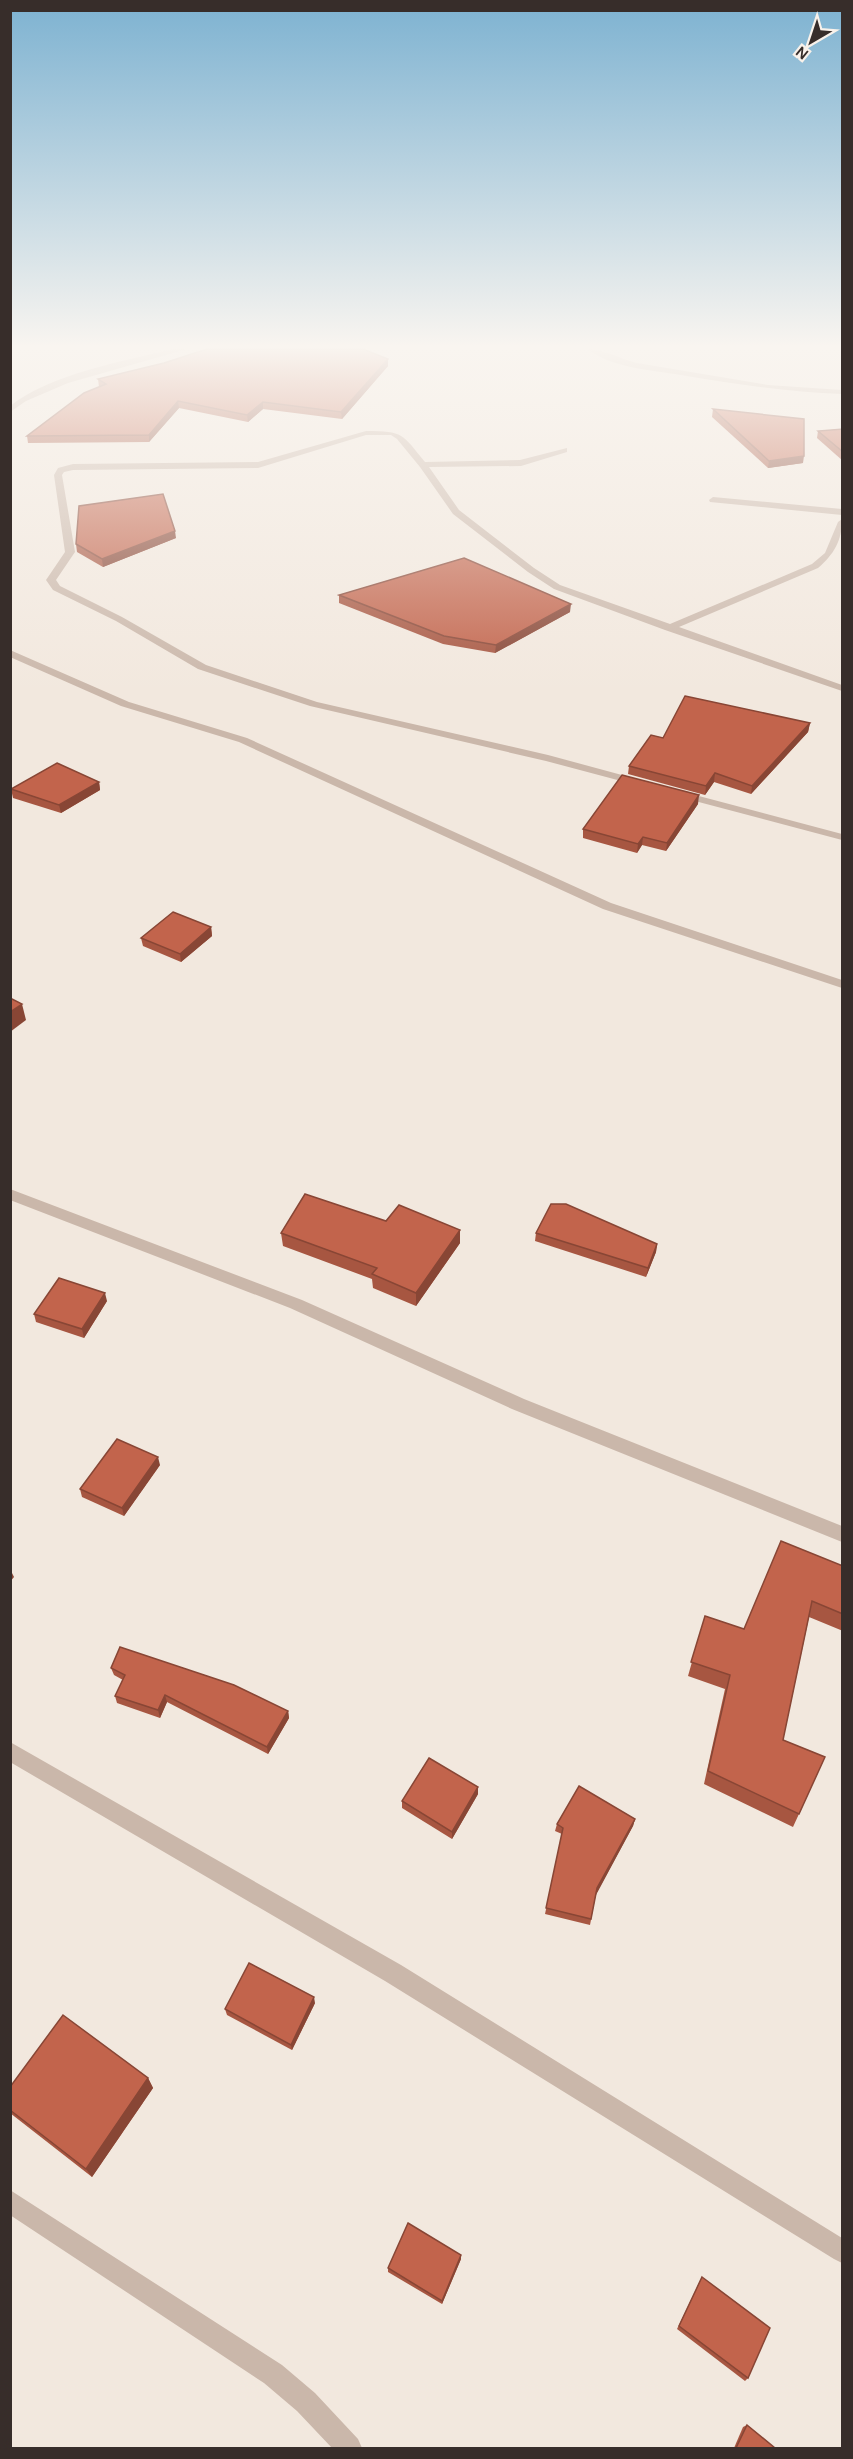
<svg xmlns="http://www.w3.org/2000/svg" width="853" height="2459" font-family="Karla,sans-serif">
  <rect width="100%" height="100%" fill="#f2e8de"/>
  <g fill="none" stroke-linecap="round" stroke-linejoin="round">
    <g fill="#cab7aa" fill-rule="evenodd">
      <path d="M173,349h14l-119,34 -42,18 -16,11v-6c43,-33 111,-44 163,-57z"/>
      <path d="M587,349c17,0 33,10 50,14l131,22 74,5v4c-54,-2 -107,-10 -161,-19 -31,-5 -68,-7 -94,-26z"/>
      <path d="M366,431c38,0 36,3 59,31l95,-2 47,-12v4l-46,14 -92,1 30,43 75,58 26,17 110,39 142,-60 13,-11 13,-31 4,-3c0,22 -8,35 -24,49l-139,59 163,58v6l-177,-61 -111,-41 -26,-17 -75,-58 -33,-47 -23,-28 -6,-4h-25l-108,33 -185,2 -9,2 -2,3 13,77 -19,28 4,6 62,31 84,48 111,37 231,53 96,26v4l-4,1 -94,-25 -236,-55 -112,-37 -82,-48 -63,-31 -7,-10 19,-28 -11,-77 4,-7 15,-4 185,-2z"/>
      <path d="M713,497l129,12v6l-132,-13 -1,-2z"/>
      <path d="M10,650l119,52 118,36 364,165 231,77v8l-239,-79 -364,-167 -118,-36 -111,-49z"/>
      <path d="M680,791l162,43v6l-166,-44v-4z"/>
      <path d="M10,1189l292,111 222,99 318,127v16l-330,-133 -222,-101 -280,-108z"/>
      <path d="M10,1742l391,223 441,273v25l-8,-4 -449,-278 -375,-219z"/>
      <path d="M10,2190l272,175 33,28 43,46 4,9h-30l-35,-37 -33,-28 -254,-168z"/>
    </g>
  </g>
  <g fill="#a75641">
    <path d="M388,366l-46,53 -79,-10 -15,13 -69,-14 -30,34 -121,1 -1,-7 72,-49 -1,-8z"/>
    <path d="M713,409l90,54 -35,5 -56,-51z"/>
    <path d="M843,429v32l-26,-23 1,-7z"/>
    <path d="M176,538l-73,29 -26,-15 -1,-8z"/>
    <path d="M339,595l231,17 -75,41 -52,-9 -104,-41z"/>
    <path d="M810,723l-2,9 -57,62 -37,-12 -9,13 -77,-21 1,-8 34,-28z"/>
    <path d="M99,782l1,8 -39,23 -48,-15 -2,-9z"/>
    <path d="M698,804l-32,47 -24,-6 -5,8 -54,-15v-9z"/>
    <path d="M211,927l1,9 -31,26 -38,-16 -2,-8z"/>
    <path d="M386,1221l74,9v13l-44,63 -43,-18 -1,-9 -89,-33 -2,-13z"/>
    <path d="M536,1233l121,11 -1,8 -10,25 -111,-36z"/>
    <path d="M107,1301l-23,37 -48,-16 -2,-8z"/>
    <path d="M160,1465l-36,51 -42,-19 -2,-8z"/>
    <path d="M843,1566v65l-34,-14 -26,123 42,17 -32,70 -89,-43 21,-95 -37,-13 17,-60 39,13z"/>
    <path d="M111,1668l177,43 1,7 -21,36 -101,-52 -7,16 -43,-15 -2,-7 8,-16 -9,-5z"/>
    <path d="M478,1794l-26,45 -50,-31v-7z"/>
    <path d="M635,1819l-2,7 -37,68 -6,31 -45,-11 17,-80 -7,-3 2,-7z"/>
    <path d="M315,2003l-23,47 -65,-35 -2,-6z"/>
    <path d="M148,2078l5,10 -61,89 -82,-64v-26z"/>
    <path d="M461,2259l-19,45 -54,-32v-4z"/>
    <path d="M702,2277l46,101 -3,3 -68,-52 23,-48z"/>
    <path d="M747,2425l28,23h-41l9,-21z"/>
  </g>
  <g fill="#884635">
    <path d="M388,359v7l-46,53 -1,-7z"/>
    <path d="M178,401l1,7 -30,34v-7z"/>
    <path d="M263,402v7l-15,13 -1,-7z"/>
    <path d="M804,456l-1,7 -35,5 1,-7z"/>
    <path d="M175,531l1,7 -73,29 -1,-8z"/>
    <path d="M571,604l-1,8 -75,41 1,-8z"/>
    <path d="M810,723l-2,9 -57,62 1,-8z"/>
    <path d="M715,773l-1,9 -9,13 1,-9z"/>
    <path d="M99,782l1,8 -39,23 -2,-8z"/>
    <path d="M699,795l-1,9 -32,47 1,-8z"/>
    <path d="M643,837l-1,8 -5,8 1,-9z"/>
    <path d="M211,927l1,9 -31,26 -1,-8z"/>
    <path d="M22,1004l4,16 -16,12v-20z"/>
    <path d="M460,1230v13l-44,63v-13z"/>
    <path d="M657,1244l-1,8 -10,25 2,-9z"/>
    <path d="M105,1293l2,8 -23,37 -2,-9z"/>
    <path d="M158,1457l2,8 -36,51 -2,-8z"/>
    <path d="M10,1569l4,8 -4,5z"/>
    <path d="M165,1695l2,7 -7,16 -2,-8z"/>
    <path d="M288,1711l1,7 -21,36 -1,-7z"/>
    <path d="M478,1787v7l-26,45v-7z"/>
    <path d="M635,1819l-2,7 -37,69 1,-7z"/>
    <path d="M314,1997l1,6 -23,47 -1,-5z"/>
    <path d="M148,2078l5,10 -61,89 -6,-8z"/>
    <path d="M461,2255v4l-19,45v-3z"/>
  </g>
  <g fill="#c2644c" stroke="#884635" stroke-width="1.5">
    <path d="M207,349h156l25,10 -47,53 -78,-10 -16,13 -69,-14 -29,34 -122,1 57,-43 22,-9 -8,-5 66,-16z"/>
    <path d="M713,409l91,10v37l-35,5z"/>
    <path d="M843,429v23l-25,-21z"/>
    <path d="M163,494l12,37 -73,28 -26,-15 3,-38z"/>
    <path d="M464,558l107,46 -75,41 -52,-9 -105,-41z"/>
    <path d="M685,696l125,27 -58,63 -37,-13 -9,13 -77,-20 22,-31 12,3z"/>
    <path d="M57,763l42,19 -40,23 -48,-16z"/>
    <path d="M622,775l77,20 -32,48 -24,-6 -5,7 -55,-15z"/>
    <path d="M173,912l38,15 -31,27 -39,-16z"/>
    <path d="M10,998l12,6 -12,8z"/>
    <path d="M305,1194l81,27 13,-16 61,25 -44,63 -44,-19 5,-6 -96,-35z"/>
    <path d="M551,1204h15l91,40 -9,24 -112,-35z"/>
    <path d="M59,1278l46,15 -23,36 -48,-15z"/>
    <path d="M117,1439l41,18 -36,51 -42,-19z"/>
    <path d="M781,1541l62,25v48l-31,-13 -29,139 42,17 -26,57 -91,-43 22,-96 -39,-13 14,-46 39,13z"/>
    <path d="M120,1647l114,38 54,26 -21,36 -102,-52 -7,15 -43,-14 10,-21 -14,-7z"/>
    <path d="M429,1758l49,29 -26,45 -50,-31z"/>
    <path d="M579,1786l56,33 -38,69 -6,31 -45,-11 17,-80 -6,-4z"/>
    <path d="M249,1963l65,34 -23,48 -66,-36z"/>
    <path d="M63,2015l85,63 -62,91 -76,-59v-23z"/>
    <path d="M408,2223l53,32 -19,46 -54,-33z"/>
    <path d="M702,2277l68,51 -22,50 -69,-52z"/>
    <path d="M747,2425l28,23h-39z"/>
  </g>
  <linearGradient id="sky" x2="0" y2="1"><stop stop-color="#7db2d1"/><stop offset="0.5" stop-color="#f9f5f0"/><stop offset="1" stop-color="#f9f5f0" stop-opacity="0"/></linearGradient>
  <rect width="853" height="693" fill="url(#sky)"/>
  <rect width="853" height="2459" fill="none" stroke="#372d2a" stroke-width="24"/>
  <g transform="translate(811 42) rotate(219)" stroke="#f9f2eb" stroke-width="4.5" paint-order="stroke">
  <path d="M0-4.5L10 22L0 15L-10 22Z" fill="#372d2a"/>
  <text y="-9" font-size="16" font-weight="bold" text-anchor="middle" fill="#372d2a">N</text>
  </g>
</svg>
